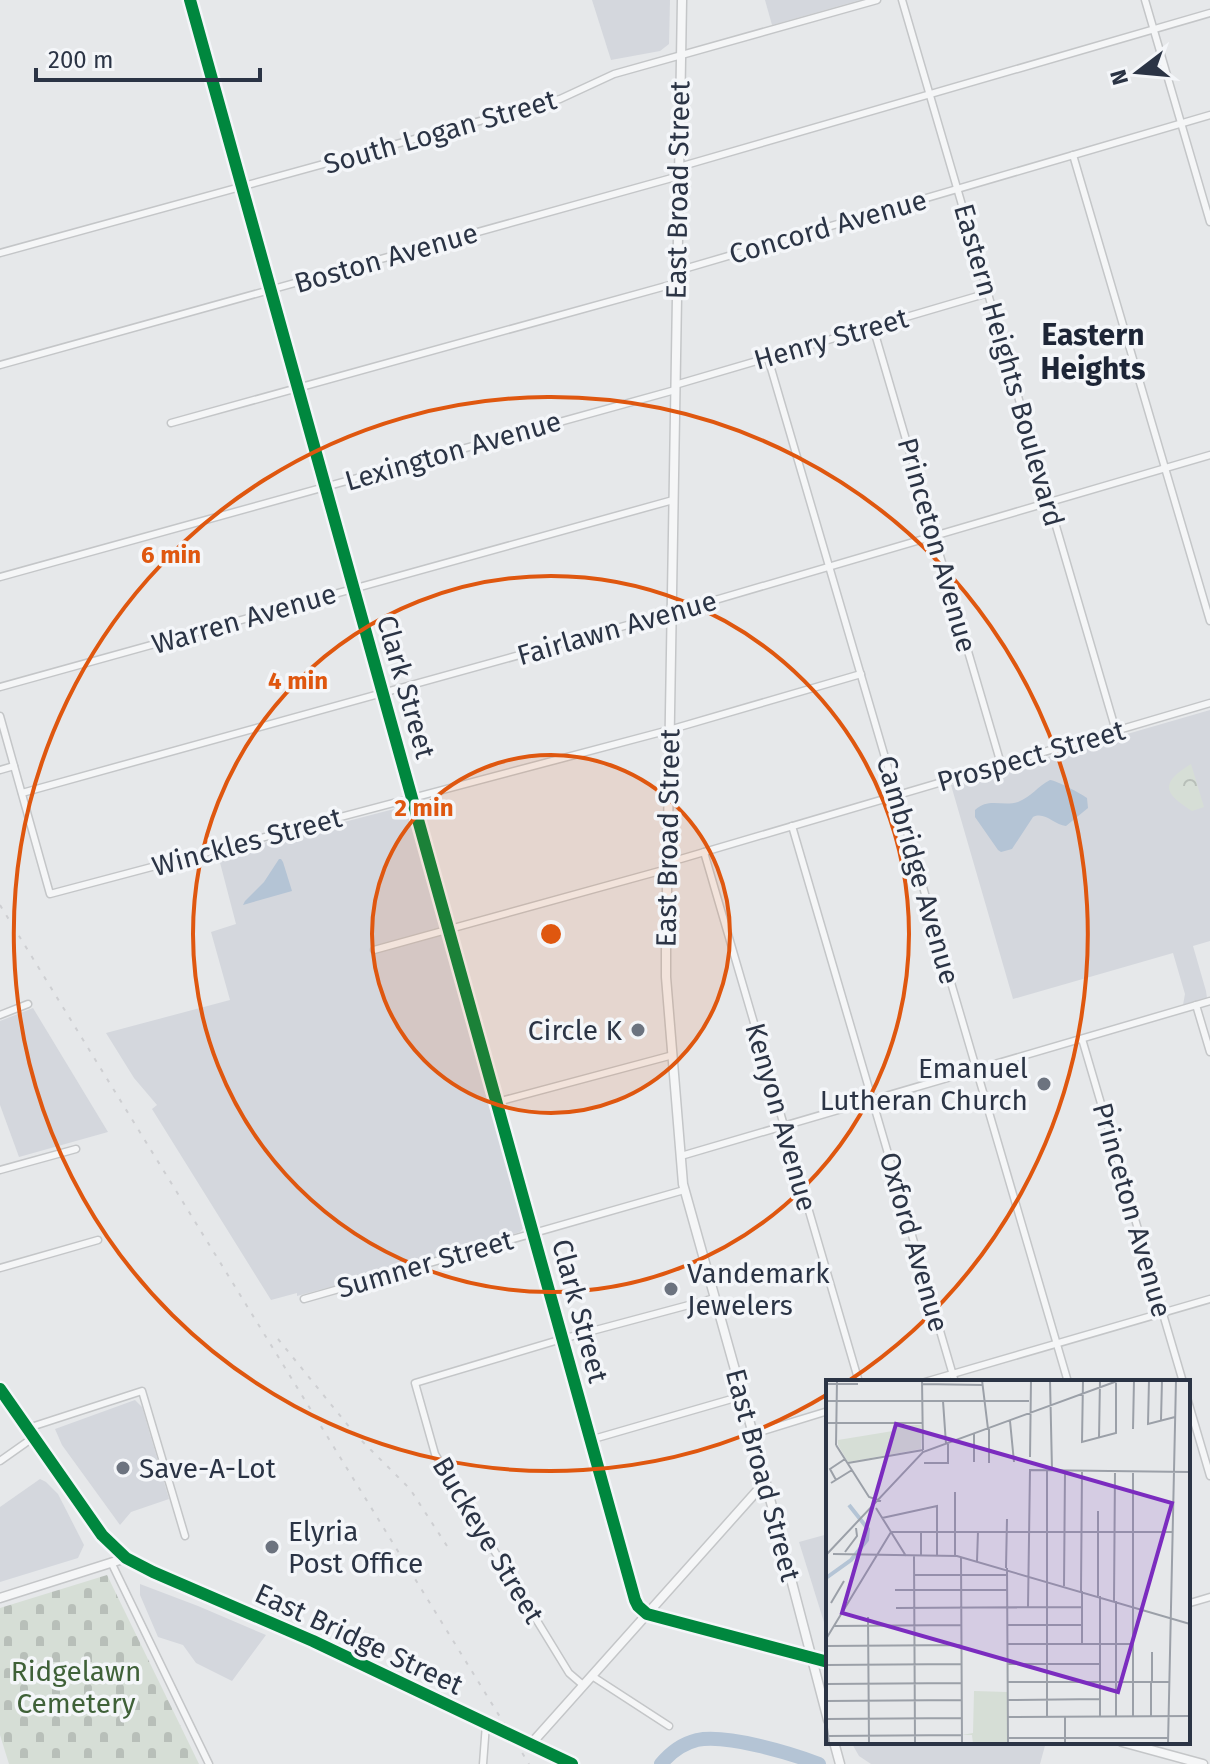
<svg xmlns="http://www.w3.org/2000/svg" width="1210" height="1764" font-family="'Fira Sans',sans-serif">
  <defs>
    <pattern id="forest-crowns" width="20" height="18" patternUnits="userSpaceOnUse" patternTransform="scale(2)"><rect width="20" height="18" fill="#d6ded6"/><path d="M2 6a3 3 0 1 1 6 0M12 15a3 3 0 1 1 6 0" fill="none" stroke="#b8bfb9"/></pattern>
    <pattern id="cemetery-stones" width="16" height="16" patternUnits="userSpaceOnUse" patternTransform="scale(2)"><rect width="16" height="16" fill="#d6ded6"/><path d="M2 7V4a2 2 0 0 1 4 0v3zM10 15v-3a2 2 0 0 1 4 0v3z" fill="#b8bfb9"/></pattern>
  </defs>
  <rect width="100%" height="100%" fill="#e6e8ea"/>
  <g fill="#d4d7dd">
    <path d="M592,0h78l-1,44 -9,7 -49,9z"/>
    <path d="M765,0h95l-88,25z"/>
    <path d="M1210,710v231l-17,5 13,45 1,7 -24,7 2,-11 -12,-41 -160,46 -62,-214z"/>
    <path d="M394,809h8l9,7 115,409 -6,7 -73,23 -150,41v-3l-26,7 -119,-191 5,-4 -23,-27 -28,-45 124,-33 -19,-68 25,-8 -18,-69z"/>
    <path d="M33,1008l75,124 -89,25 -19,-52v-84z"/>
    <path d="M135,1400l7,7 27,92 -38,13 -11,13 -58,-80 -7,-16z"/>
    <path d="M40,1479l6,3 12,12 26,51 -6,13 -78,24v-75z"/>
    <path d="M828,1534v101l-29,-93z"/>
    <path d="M140,1584l58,22 68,29 -34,46 -36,-18 -13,-18 -25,-8 -18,-42z"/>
    <path d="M851,1742h195l-6,22h-169l-12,-8z"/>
  </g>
  <path fill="url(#forest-crowns)" d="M1191,764l13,43 -12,4c-29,-18 -32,-28 -1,-47z"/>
  <path fill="url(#cemetery-stones)" d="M107,1575l92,189h-190l-9,-29v-127z"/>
  <g fill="#b4c4d5">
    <path d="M1050,780c7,1 30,13 37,18l1,10 -22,18c-12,-1 -21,-15 -33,-9l-21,32 -11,3 -3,-2 -23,-33v-7c14,-13 27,-3 43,-8 13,-5 20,-16 32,-22z"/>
    <path d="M279,859h2l2,3 9,29 -49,14 2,-4 19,-19z"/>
  </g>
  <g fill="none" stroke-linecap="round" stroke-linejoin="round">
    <path stroke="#b4c4d5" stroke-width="14" d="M661,1764c9,-11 20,-20 36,-24 30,-6 93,13 122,24"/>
    <g stroke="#c4c6c8" stroke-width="9">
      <g id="minor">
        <path d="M190,0l307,1102 135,490 6,14 9,8"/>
        <path d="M902,0l214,731"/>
        <path d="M1145,0l65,222"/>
        <path d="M1073,155l137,466"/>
        <path d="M679,167l531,-154"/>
        <path d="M0,253l560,-154 54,-25 263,-74"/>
        <path d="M677,271l533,-156"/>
        <path d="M873,327l128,437"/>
        <path d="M768,358l300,1024"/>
        <path d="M0,365l679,-189"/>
        <path d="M675,385l313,-92"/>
        <path d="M171,423l506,-140"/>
        <path d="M0,577l675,-187"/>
        <path d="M0,687l673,-187"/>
        <path d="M0,716l50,178 619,-164 192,-56"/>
        <path d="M0,770l14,-4"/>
        <path d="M22,793l649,-180 539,-158"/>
        <path d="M792,826l163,556"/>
        <path d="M704,852l155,530"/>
        <path d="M667,863l543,-160"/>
        <path d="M374,950l293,-81"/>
        <path d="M1196,1005l14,47"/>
        <path d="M0,1015l28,-11"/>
        <path d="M1082,1039l101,343"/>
        <path d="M497,1102l176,-47"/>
        <path d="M681,1156l529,-155"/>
        <path d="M0,1170l76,-21"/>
        <path d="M0,1268l98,-28"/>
        <path d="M304,1299l380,-109"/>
        <path d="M925,1382l285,-83"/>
        <path d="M1188,1401l22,75"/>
        <path d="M28,1428l114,-37 43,145"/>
        <path d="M753,1434l75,-23"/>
        <path d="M590,1440l152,-44"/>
        <path d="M0,1461l34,-24"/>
        <path d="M111,1562l98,202"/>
        <path d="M1190,1603l20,-6"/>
        <path d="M592,1676l77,50"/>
        <path d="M583,1685l-14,-12 -134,-219 -20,-71 147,-44 153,-41"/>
        <path d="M483,1764l3,-40"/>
      </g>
    </g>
    <g stroke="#c4c6c8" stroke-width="11">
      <g id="tertiary">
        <path d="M682,0l-16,950v27l17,207 70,250 75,286"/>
        <path d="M0,1598l126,-40"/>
        <path d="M647,1614l181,48"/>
        <path d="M834,1742l6,22"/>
        <path d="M1122,1742l81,22"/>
        <path d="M531,1744l234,-262"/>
      </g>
    </g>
    <g stroke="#c4c6c8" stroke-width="12">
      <path id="secondary" d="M0,1389l102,146 24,23 27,14 160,69 259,123"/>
    </g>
    <use href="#minor" stroke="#f5f6f7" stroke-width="6"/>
    <use href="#tertiary" stroke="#f5f6f7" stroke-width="8"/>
    <use href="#secondary" stroke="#f8f8f8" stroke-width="9"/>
    <g stroke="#cecfd2" stroke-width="2" stroke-dasharray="4 8" stroke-linecap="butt">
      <path d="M0,905l529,859"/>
      <path d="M278,1339l77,95 55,55 37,57"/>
    </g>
    <g stroke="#f4f6f9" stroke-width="17">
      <g id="cycleway">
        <path d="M190,0l445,1600 3,6 9,8 181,48"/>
        <path d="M0,1389l102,146 24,23 27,14 160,69 259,123"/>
      </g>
    </g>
    <use href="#cycleway" stroke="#00873e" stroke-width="12"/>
  </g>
  <circle cx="551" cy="934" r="179" fill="#df570f" fill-opacity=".12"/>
  <g fill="none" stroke="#df570f" stroke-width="4">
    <circle cx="551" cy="934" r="179"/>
    <circle cx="551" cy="934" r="358"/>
    <path d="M828 1394A537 537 0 1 1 847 1382"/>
  </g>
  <g fill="#6c737f" stroke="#f4f6f9" stroke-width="3">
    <circle cx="638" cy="1030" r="8"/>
    <circle cx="1044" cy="1084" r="8"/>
    <circle cx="671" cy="1289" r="8"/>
    <circle cx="123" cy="1468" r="8"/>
    <circle cx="272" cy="1547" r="8"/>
  </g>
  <g text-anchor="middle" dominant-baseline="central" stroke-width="7" stroke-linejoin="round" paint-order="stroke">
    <g font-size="28" fill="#2b3445" stroke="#f4f6f9">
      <text transform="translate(440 132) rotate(-16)">South Logan Street</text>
      <text transform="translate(678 190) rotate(-89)">East Broad Street</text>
      <text transform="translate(828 227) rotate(-16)">Concord Avenue</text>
      <text transform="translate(386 258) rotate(-16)">Boston Avenue</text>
      <text transform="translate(831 339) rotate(-16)">Henry Street</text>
      <text transform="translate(1009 365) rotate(74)">Eastern Heights Boulevard</text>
      <text transform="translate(453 451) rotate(-16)">Lexington Avenue</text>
      <text transform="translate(937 545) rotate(74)">Princeton Avenue</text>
      <text transform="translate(244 619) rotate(-16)">Warren Avenue</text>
      <text transform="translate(617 628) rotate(-16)">Fairlawn Avenue</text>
      <text transform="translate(406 687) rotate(74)">Clark Street</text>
      <text transform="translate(1031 756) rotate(-16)">Prospect Street</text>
      <text transform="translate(668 838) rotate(-89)">East Broad Street</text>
      <text transform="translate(247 842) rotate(-15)">Winckles Street</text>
      <text transform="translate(918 870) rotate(74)">Cambridge Avenue</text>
      <text transform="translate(781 1117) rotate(74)">Kenyon Avenue</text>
      <text transform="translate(1132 1210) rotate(74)">Princeton Avenue</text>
      <text transform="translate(914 1242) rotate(74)">Oxford Avenue</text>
      <text transform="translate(425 1264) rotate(-16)">Sumner Street</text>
      <text transform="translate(580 1311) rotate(75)">Clark Street</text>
      <text transform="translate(763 1475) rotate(75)">East Broad Street</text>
      <text transform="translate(488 1540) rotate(59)">Buckeye Street</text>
      <text transform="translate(359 1639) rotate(25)">East Bridge Street</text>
    </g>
    <g font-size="28" fill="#2b3445" stroke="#f4f6f9" text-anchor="start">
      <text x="622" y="1030" text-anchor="end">Circle K</text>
      <text x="1028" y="1068" text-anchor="end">Emanuel<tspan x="1028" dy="32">Lutheran Church</tspan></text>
      <text x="687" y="1273">Vandemark<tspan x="687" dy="32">Jewelers</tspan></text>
      <text x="139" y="1468">Save-A-Lot</text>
      <text x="288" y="1531">Elyria<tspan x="288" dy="32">Post Office</tspan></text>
    </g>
    <g font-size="28" fill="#3f6138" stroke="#f4f6f9">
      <text x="76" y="1671">Ridgelawn<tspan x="76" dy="32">Cemetery</tspan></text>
    </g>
    <g font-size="30" font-weight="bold" fill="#1d2536" stroke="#f4f6f9">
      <text x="1093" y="335">Eastern<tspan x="1093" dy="34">Heights</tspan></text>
    </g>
  </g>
  <g transform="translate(826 1380)">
    <rect width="364" height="364" fill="#e6e8ea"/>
    <path d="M148,311l33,1 1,52h-35l-1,-9h-10l11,-2z" fill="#d6ded6"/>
    <path d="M68,45h27v24l-73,13 -10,-17v-5l55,-9z" fill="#d6ded6"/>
    <path fill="none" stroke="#b4c4d5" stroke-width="4" d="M0,198l25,-18 16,-20 1,-11 -19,-24"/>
    <path fill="none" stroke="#9ba0a8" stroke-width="2" d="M96,0l1,70M156,0l6,49M224,0l2,90M257,0l-1,62 34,-9v-53M323,0l-1,44 27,-7M0,4h32M96,4l60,1M0,21h203M117,21l3,43M335,40l1,-40M184,41l4,41M0,43h96M307,49l1,-49M148,54v28M273,58l1,-58M10,65l33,52 12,4M10,65l1,-65M204,77l1,-77M22,83l75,-13M98,83h24v-20M163,83v-35M307,91v246M10,100l-6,-11 15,-10M5,103l21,-13M50,128l30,48M56,138l55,-12v50M65,152h281M19,172l12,-16 -1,-8M1,174l96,-102 197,-72M7,174l124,2 233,68M88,176l1,188M95,176v-25M129,176v-64M135,177l1,187M151,181l1,-30M180,188l1,-49M181,188l1,176M88,195h93M238,206l1,-115M69,210h112M255,211l1,-120M256,211v53M272,216v-85M274,216v121M288,221l1,-130M290,221v116M5,223l13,-22M202,227l2,-137 160,2M70,228l186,-1M42,237l1,127M182,245h74M8,246l127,-1M0,259l65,-107M182,264h125M0,266l135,-1M326,272v30M182,284h92M0,285l135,-1M182,302h162M325,302v35M0,304l136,-1M182,320l92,-1M0,321l136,-1M221,336v-246M239,336v28M182,337l182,-1M0,339l136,-1M0,339l3,25M2,356l134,-1M182,358h161M342,364l8,-364"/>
    <path fill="#7b2cbf" fill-opacity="0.15" stroke="#7b2cbf" stroke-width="4" d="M70,44l276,79 -54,189 -276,-79z"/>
    <rect width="364" height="364" fill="none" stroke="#2b3445" stroke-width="4"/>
  </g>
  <circle cx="551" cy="934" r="12" fill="#df570f" stroke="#f4f6f9" stroke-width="4"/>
  <g font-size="24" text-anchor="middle" font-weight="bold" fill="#df570f" stroke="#f4f6f9" stroke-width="7" stroke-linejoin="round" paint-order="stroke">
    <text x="171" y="563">6 min</text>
    <text x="298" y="689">4 min</text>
    <text x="424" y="816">2 min</text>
  </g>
  <g transform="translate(1138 72) rotate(254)" stroke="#f4f6f9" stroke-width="6" paint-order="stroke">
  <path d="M0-6L14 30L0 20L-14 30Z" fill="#2b3445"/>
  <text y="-12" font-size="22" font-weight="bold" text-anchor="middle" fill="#2b3445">N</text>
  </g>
  <path d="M36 68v12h224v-12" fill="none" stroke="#2b3445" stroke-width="4"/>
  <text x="48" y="68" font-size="24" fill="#2b3445" stroke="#f4f6f9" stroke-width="6" paint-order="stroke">200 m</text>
</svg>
